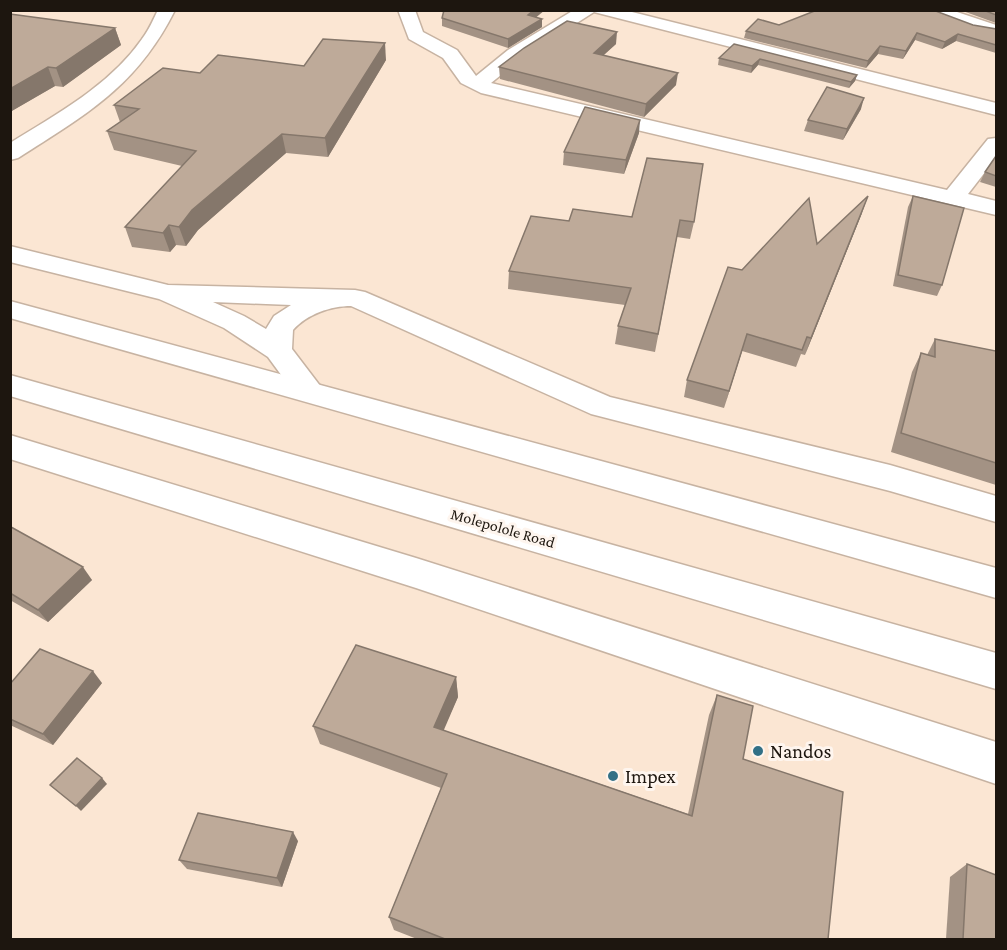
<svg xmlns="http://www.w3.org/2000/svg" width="1007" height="950" font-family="'Crimson Pro',serif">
  <rect width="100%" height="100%" fill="#fbe6d3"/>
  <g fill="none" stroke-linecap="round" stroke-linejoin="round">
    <g stroke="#c7b3a2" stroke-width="3">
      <g id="minor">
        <path d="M158,10h17c-38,76 -88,104 -157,148l-8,2v-17c47,-29 100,-58 132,-104 7,-9 11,-19 16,-29z"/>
        <path d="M398,10h17l8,22 34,18 19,26 32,-26 66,-40h50l372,93v12l-402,-103 -72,46 -31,25 456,107 41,-51 8,-1v20l-28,36 28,7v14l-515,-122 -20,-10 -18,-25 -34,-19z"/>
        <path d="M926,10h25l45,15v10l-25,-5 -43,-16z"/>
        <path d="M10,246l158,39 187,5 10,2 245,105 280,68 106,31v26l-106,-31 -299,-77 -240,-108c-20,0 -44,8 -58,24l-1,19 32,42 -4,7 -11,3 -11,-3 -30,-41 -44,-29 -65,-29 -149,-37zM213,302l78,3 -17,11 -8,13 -22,-13z"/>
        <path d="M10,435l406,123 580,184v42l-580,-196 -406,-129z"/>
      </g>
    </g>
    <g stroke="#c7b3a2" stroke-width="3">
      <g id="primary">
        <path d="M10,301l986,267v30l-986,-280z"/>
        <path d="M10,375l986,278v36l-986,-293z"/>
      </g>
    </g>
    <use href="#minor" fill="#fff" fill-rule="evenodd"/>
    <use href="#primary" fill="#fff" fill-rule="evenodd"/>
  </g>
  <g fill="#a39284">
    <path d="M960,10h36v13z"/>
    <path d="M10,14l105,14 6,17 -58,42 -8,-1 -45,26z"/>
    <path d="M536,17l6,10 -34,21 -66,-22v-8z"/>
    <path d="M779,25h194l23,4v24l-40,-12 -14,8 -27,-9 -12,19 -25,-5 -12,14 -122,-30 2,-7z"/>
    <path d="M616,44l-13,11 73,30 -32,32 -144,-38 -1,-12z"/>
    <path d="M734,44l123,31 -2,6 -6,7 -91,-23 -7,8 -33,-8 1,-7z"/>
    <path d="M386,60l-58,97 -42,-4 -88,77 -12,16 -10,-1 -6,7 -38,-5 -7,-20 57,-61 -68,-16 -7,-19 13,-9 -6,-17 86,-32z"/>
    <path d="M861,109l-18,31 -39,-9 4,-11z"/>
    <path d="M639,133l-15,41 -61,-9 1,-13z"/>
    <path d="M996,156v31l-16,-5 5,-10z"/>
    <path d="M647,158l47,64 -4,17 -13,-2 -22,115 -40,-8 3,-18 7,-21 -117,-16 1,-18 60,-50 63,-4z"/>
    <path d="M913,196l29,89 -5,11 -44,-10 15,-79z"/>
    <path d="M862,213l-57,142 -4,-1 -5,13 -54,-16 -18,57 -40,-11 3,-17 130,-136z"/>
    <path d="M935,339l61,12v134l-105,-33 21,-80 9,-19 6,2z"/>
    <path d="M11,527l81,53 -44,42 -38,-22z"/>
    <path d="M456,677l2,20 -15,33 245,84 21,-99 8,-20 26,64 85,180h-411l-23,-9 -5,-13 52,-129 -121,-44 -7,-18z"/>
    <path d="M102,683l-49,62 -43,-20v-41z"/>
    <path d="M298,841l-16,46 -95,-18 -8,-9z"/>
    <path d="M967,864l29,75h-50l4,-62z"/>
  </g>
  <g fill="#85776b">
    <path d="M534,10h11l-17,14v-9z"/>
    <path d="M542,19v8l-34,21v-9z"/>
    <path d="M115,28l6,17 -58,42 -7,-19z"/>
    <path d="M617,32l-1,12 -23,21 1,-12z"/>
    <path d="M917,33l-2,7 -12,19 3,-8z"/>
    <path d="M958,34l-2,7 -14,8 3,-7z"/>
    <path d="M385,43l1,17 -58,97 -3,-19z"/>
    <path d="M880,46l-2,8 -12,14 2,-7z"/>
    <path d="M760,59l-2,6 -7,8 1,-7z"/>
    <path d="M48,67l7,19 -45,26v-23z"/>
    <path d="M678,73l-2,12 -32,32 2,-13z"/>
    <path d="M857,75l-2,6 -6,7 2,-6z"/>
    <path d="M864,98l-3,11 -18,31 4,-11z"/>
    <path d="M640,120l-1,13 -15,41 2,-14z"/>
    <path d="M282,134l4,19 -88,77 -12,16 -7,-19 13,-17z"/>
    <path d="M868,196l-6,17 -57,142 6,-17z"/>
    <path d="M169,225l7,20 -6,7 -7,-19z"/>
    <path d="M747,334l-5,17 -18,57 5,-17z"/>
    <path d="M83,567l9,13 -44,42 -10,-12z"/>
    <path d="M93,671l9,12 -49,62 -10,-11z"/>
    <path d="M456,677l2,20 -21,49 -3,-19z"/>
    <path d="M102,778l5,6 -26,27 -5,-5z"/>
    <path d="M293,832l5,9 -16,46 -5,-9z"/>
  </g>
  <g fill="#beaa99" stroke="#85776b" stroke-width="1.5">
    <path d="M444,10h90l-6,5 14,4 -34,20 -66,-21z"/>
    <path d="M817,10h116l40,15 23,4v16l-38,-11 -13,8 -28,-9 -11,18 -26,-5 -12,15 -122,-30 12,-12 21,6z"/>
    <path d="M983,10h13v5z"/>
    <path d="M10,14l105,14 -59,40 -8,-1 -38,22z"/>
    <path d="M567,21l50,11 -23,21 84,20 -32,31 -147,-37 25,-19z"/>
    <path d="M323,39l62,4 -60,95 -43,-4 -90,76 -13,17 -10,-2 -6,8 -38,-6 71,-76 -89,-20 32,-22 -25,-4 49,-37 37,5 18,-18 86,11z"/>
    <path d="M734,44l123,31 -6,7 -91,-23 -8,7 -33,-8z"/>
    <path d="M827,87l37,11 -17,31 -39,-9z"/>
    <path d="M585,107l55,13 -14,40 -62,-8z"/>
    <path d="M996,156v20l-11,-4z"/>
    <path d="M647,158l56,6 -9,58 -14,-2 -22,114 -40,-8 13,-38 -122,-17 22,-55 38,5 4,-12 59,8z"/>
    <path d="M868,196l-57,142 -4,-1 -5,13 -55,-16 -18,57 -42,-11 41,-113 14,3 67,-72 8,46z"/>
    <path d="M913,196l51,12 -22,77 -44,-10z"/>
    <path d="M935,339l61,12v112l-95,-30 20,-80 14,4z"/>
    <path d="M11,527l72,40 -45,43 -28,-17z"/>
    <path d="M356,645l100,32 -22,50 258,89 25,-121 36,11 -10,53 100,33 -15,147h-383l-56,-22 58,-143 -134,-48z"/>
    <path d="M40,649l53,22 -50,63 -33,-15v-35z"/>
    <path d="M77,758l25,20 -26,28 -26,-21z"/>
    <path d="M198,813l95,19 -16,46 -98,-18z"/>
    <path d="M967,864l29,11v64h-33z"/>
  </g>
  <g fill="#327086" stroke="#fef5ee" stroke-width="2">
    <circle cx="758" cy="751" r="6"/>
    <circle cx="613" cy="776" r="6"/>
  </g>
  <g text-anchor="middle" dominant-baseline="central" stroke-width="6" stroke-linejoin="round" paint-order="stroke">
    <g font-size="16" fill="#1d160f" stroke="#fef5ee">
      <text transform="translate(503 528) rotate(16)">Molepolole Road</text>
    </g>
    <g font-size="20" fill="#1d160f" stroke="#fef5ee" text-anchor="start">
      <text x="770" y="751">Nandos</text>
      <text x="625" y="776">Impex</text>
    </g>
  </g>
  <rect width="1007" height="950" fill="none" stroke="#1d160f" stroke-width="24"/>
</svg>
